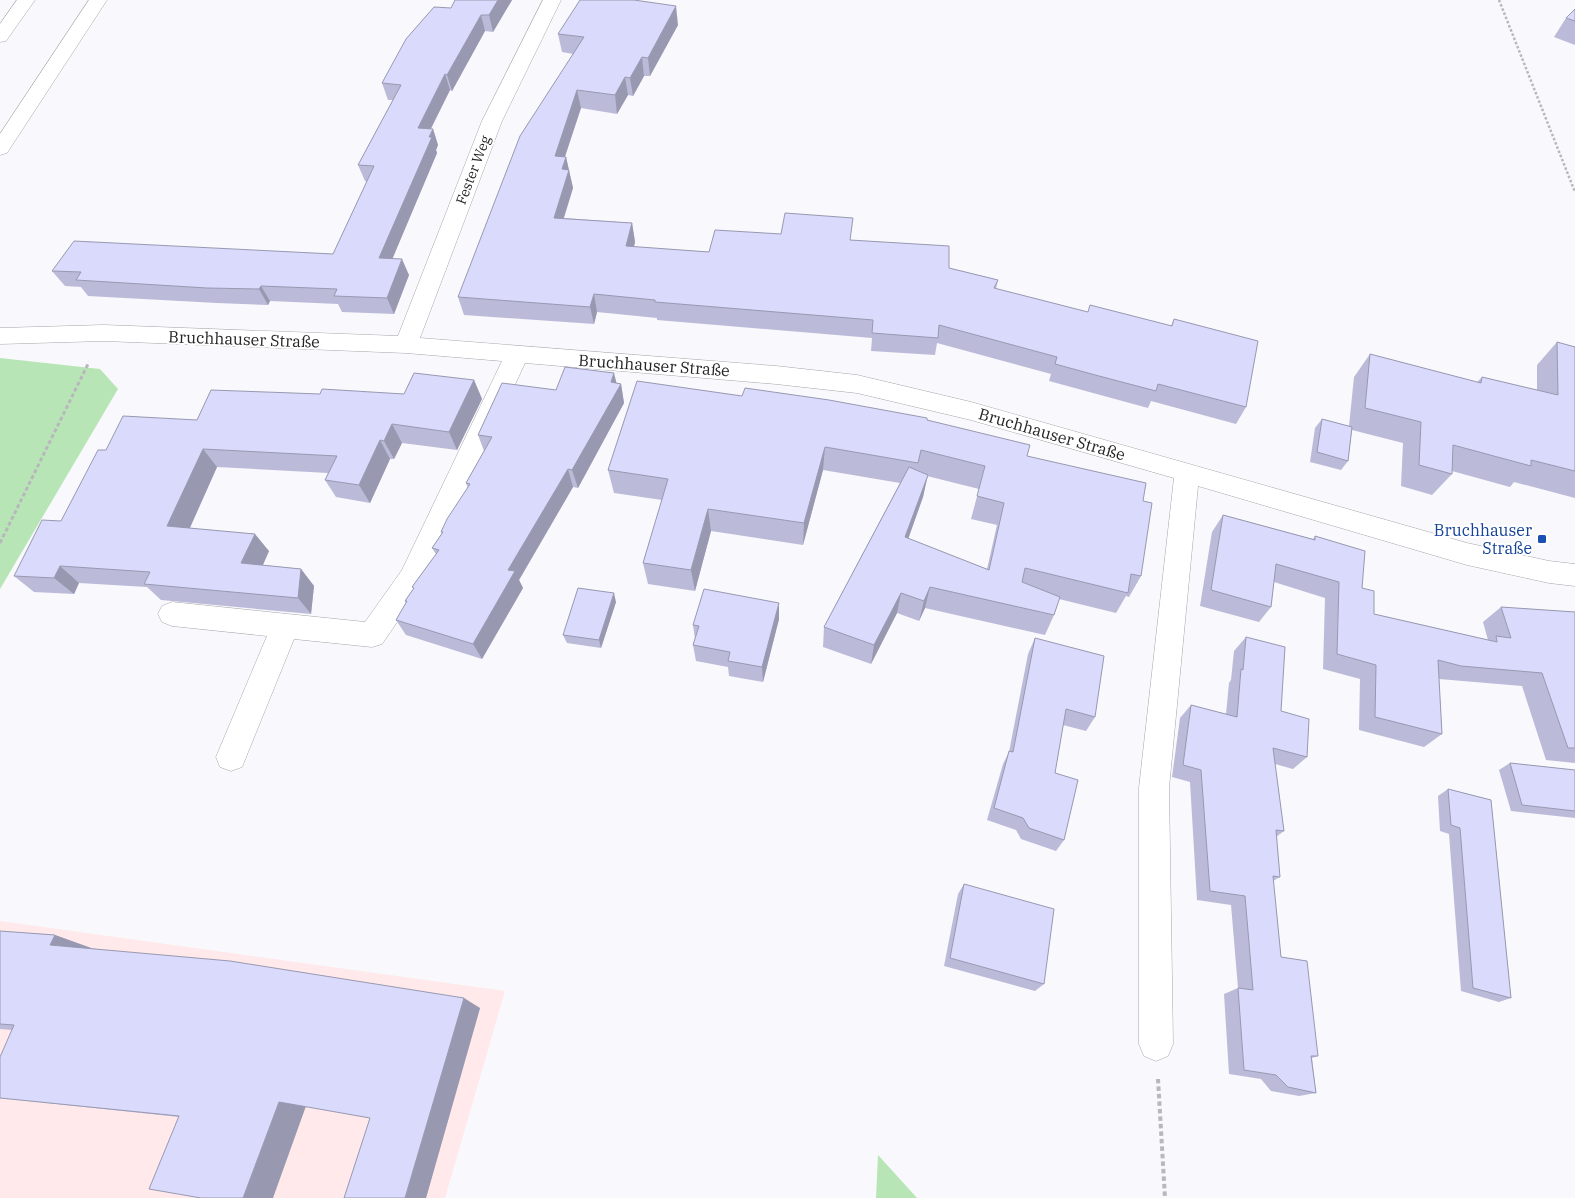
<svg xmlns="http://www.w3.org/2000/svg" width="1575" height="1198" font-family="'IBM Plex Serif',serif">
  <rect width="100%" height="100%" fill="#f8f8fd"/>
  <path fill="#ffe9ea" d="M0,921l505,70 -60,207h-445z"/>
  <g fill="#b8e5b5">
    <path d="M0,358l100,11 18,20 -118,200z"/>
    <path d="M878,1155l39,43h-41z"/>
  </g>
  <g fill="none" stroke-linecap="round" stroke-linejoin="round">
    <g stroke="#a5a6aa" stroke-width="1">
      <path id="minor" d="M543,0h18l-59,121 -82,217 356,28 81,9 114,27 496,141 82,18 26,3v22l-26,-3 -82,-18 -269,-79 -29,302 4,256 -5,12 -12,5 -12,-5 -5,-12v-256l35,-310 -203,-58 -114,-27 -81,-9 -251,-21 -103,223 -40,58 -10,3 -78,-8 -52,128 -11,4 -11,-4 -4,-10 51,-121 -95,-10 -10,-4 -4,-8 4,-8 10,-4 193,20 37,-52 100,-209 -96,-8 -302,-12 -104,3v-16l104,-3 294,11 84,-215z"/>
    </g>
    <g stroke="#a5a6aa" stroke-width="1">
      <g id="highway">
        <path d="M17,0h18l-29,41 -6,1v-18z"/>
        <path d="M89,0h18l-100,153 -7,2v-21z"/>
      </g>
    </g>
    <path stroke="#b8b8bc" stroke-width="2.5" stroke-dasharray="2.5 2" stroke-linecap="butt" d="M1499,0l76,192"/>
    <path stroke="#b8b8bc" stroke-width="3" stroke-dasharray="4 2.5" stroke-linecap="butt" d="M0,543l89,-181"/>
    <path stroke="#b8b8bc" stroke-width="4" stroke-dasharray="4.5 3" stroke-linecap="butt" d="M1158,1079l7,119"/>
    <use href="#minor" fill="#fff" fill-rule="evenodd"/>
    <use href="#highway" fill="#fff" fill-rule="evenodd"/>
  </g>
  <g fill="#bbbbd9" fill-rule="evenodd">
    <path d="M512,0l-19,32 -8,-1 -33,60 -2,-1 -19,39h2l5,16 -2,5 1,3 -45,106 17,16 -15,39 -52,-2 -4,-8 -68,-3 -2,4 -51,-2 -129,-7 -7,-9 -16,-1 -13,-15 281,-17 34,-72 -2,-1 -7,-16 35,-65h-5l-6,-17 69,-75z"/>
    <path d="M1575,9v36l-21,-8 12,-19z"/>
    <path d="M678,25l-28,51h-6l-11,20 -5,-1 -11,19 -36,-6 -16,49h1l7,31 -9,30 68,5 3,19 -1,5 75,5 142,-12 98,28 49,12 -2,9 91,23 84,14 3,-7 72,88 -10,17 -85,-23 -3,7 -99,-27 2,-7 -114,-31 -2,12 -64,-4 1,-13 -215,-18v-2l-60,-6 -3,12 -130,-9 -6,-18 115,-243 -11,-2 -4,-18z"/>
    <path d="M1557,342l18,5v151l-61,-16 -4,5 -58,-16v3l-20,21 -31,-9 2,-43 -51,-13 -4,31 -7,9 -31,-8 5,-34 7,-9 27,7 5,-49 16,-23 107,28 5,-5 55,13v-25z"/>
    <path d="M474,380l8,19 -25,51 -55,-7 -8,16h-4l-20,44 -34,-6 -11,-17 3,-7 -111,-6 -27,61 79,23 -6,14 38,4 13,17 -3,28 -150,-14 -14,-13 -68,-4 -5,11 -40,-2 -20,-16 47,-55 45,-71 91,-30 123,-26h84z"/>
    <path d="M617,383l4,1 3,19 -46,85 -5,-1 -54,93 4,8 -41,71 -76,-24 -10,-15 10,-17 -1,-2 9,-13 -2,-1 24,-33 -4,-6 10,-15 -1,-1 27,-44 -2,-5 18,-32 -6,-16 78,-45z"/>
    <path d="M742,396l185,24 100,36 116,45 -2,75 -12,21 -3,-1 -10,17 -57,-14 -5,16 -9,20 -120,-27 -6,13 -22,-8 -26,51 -48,-17 1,-20 76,-144 -77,-13 -20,75 -92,-14 -16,60 -47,-7 -5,-21 19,-63 -48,-7 -6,-23zM927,476l52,13 -8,30 26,6 -10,44 -79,-30 15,-42z"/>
    <path d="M1223,515l90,24 2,-3 47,52 12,26 114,26 -5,-18 18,-15 74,5v151l-29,-3 -24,-74 -83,-7 3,55 -18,13 -65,-17 1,-51 -37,-10 2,-71 -51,-16 -3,25 -12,15 -59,-16 12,-74z"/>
    <path d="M616,602l-15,46 -34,-5 -4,-8z"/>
    <path d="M779,603v16l-16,63 -34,-6 -1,-9 -32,-6 -3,-16 2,-6 -2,-14z"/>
    <path d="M1246,637l35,74 26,46 -14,12 -18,-5 9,67 -8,6 4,40 -7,4 8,76 37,99 -6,2 4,35 -17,3 -28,-5 -10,-12 -32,-5 -5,-80 14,-6 -7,-83 -34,-5 -7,-118 -18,-5 8,-59 11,-13 35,9 3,-31 2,-3 3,-29z"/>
    <path d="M1035,638l60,79 -9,14 -23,-6 -8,48 9,67 -8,11 -35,-12 -5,-9 -29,-10 16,-56 6,-12 19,-98z"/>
    <path d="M1510,763l65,7v48l-64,-7 -12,-41z"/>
    <path d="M1448,789l43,11 20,198 -12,4 -38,-11 -12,-157 -9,-3 -2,-35z"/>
    <path d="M964,884l80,100 -9,7 -91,-25 14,-72z"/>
    <path d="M0,931l55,4 36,13h-1l390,60 -54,190h-82l26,-80 -64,-12 -127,11 -179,-19 12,-68 -12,-1z"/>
  </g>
  <g fill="#9899b0">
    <path d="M498,0h14l-19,32 -4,-17z"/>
    <path d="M676,6l2,19 -28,51 -2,-18z"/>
    <path d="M481,15l4,16 -33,60 -5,-16z"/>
    <path d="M642,57l2,19 -11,20 -3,-18z"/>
    <path d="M445,74l5,16 -27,54 -5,-16z"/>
    <path d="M625,77l3,18 -11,19 -2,-19z"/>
    <path d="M577,90l4,18 -22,66 -4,-18z"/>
    <path d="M433,129l5,16 -2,5 1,3 -51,121 -7,-16z"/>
    <path d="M566,157l7,31 -15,48 -4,-18 8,-49z"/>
    <path d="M632,223l3,19 -6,22 -3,-18z"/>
    <path d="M402,259l7,16 -15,39 -7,-16z"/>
    <path d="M261,286l9,15 -2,4 -9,-16z"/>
    <path d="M594,294l3,18 -3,12 -4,-17z"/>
    <path d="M614,373l4,16 3,-5 3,19 -46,85 -6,-18 39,-88z"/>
    <path d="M474,380l8,19 -25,51 -8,-18z"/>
    <path d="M392,424l10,19 -8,16 -10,-18z"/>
    <path d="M380,440l10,19 -20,44 -11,-18z"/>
    <path d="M825,447l-2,23 -20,75 1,-22z"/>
    <path d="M203,449l14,18 -34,76 -16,-17z"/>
    <path d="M568,469l5,18 -54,93 4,8 -41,71 -9,-15 35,-74z"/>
    <path d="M928,475l-5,22 -22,62 4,-22z"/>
    <path d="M708,509l3,22 -16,60 -4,-21z"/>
    <path d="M255,534l14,17 -13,29 -15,-17z"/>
    <path d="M60,566l19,17 -5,11 -20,-16z"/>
    <path d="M301,569l13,17 -3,28 -13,-16z"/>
    <path d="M930,587l-5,21 -6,13 5,-20z"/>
    <path d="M614,593l2,9 -15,46 -2,-8z"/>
    <path d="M901,593l-4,20 -26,51 3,-19z"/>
    <path d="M779,603v16l-16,63 -1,-15z"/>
    <path d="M55,935l36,13 -4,9 -37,-12z"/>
    <path d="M464,998l16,10 -54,190h-21z"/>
    <path d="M279,1102l27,4 -33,92h-30z"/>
  </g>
  <g fill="#d9dafc" stroke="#9899b0">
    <path d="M455,0h43l-9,15h-8l-34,60 -2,-1 -27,54 15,1 -4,8h3l-53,121 23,1 -15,39 -53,-2 3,-7 -76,-3 -2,3 -52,-1 -131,-8 5,-8 -29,-1 22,-30 259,13 41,-88 -16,-1 43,-80 -19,-2 24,-44 28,-32 17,1z"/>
    <path d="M580,0h54l42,6 -28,52 -6,-1 -12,21 -5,-1 -10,18 -38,-5 -22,66 11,1 -4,12 7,1 -15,48 78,5 -6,23 83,6 6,-22 66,4 4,-21 68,5 -3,22 99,6v22l49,12 -4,8 94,24 2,-7 82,21 2,-7 84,22 -12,66 -88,-23 -2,7 -57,-15 -44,-12 2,-7 -118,-32 -1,13 -66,-5 1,-13 -218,-18v-2l-61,-6 -4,13 -132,-10 62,-161 64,-99 -26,-3z"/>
    <path d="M1575,9v12l-9,-3z"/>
    <path d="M1557,342l18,5v124l-44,-11v6l-78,-21 -1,29 -33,-9 2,-43 -56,-14 5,-54 111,29 1,-6 76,18z"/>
    <path d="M565,367l49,6 -3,9 10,2 -49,86 -4,-1 -60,101 7,1 -42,73 -77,-24 11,-19h-2l9,-13 -2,-1 27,-37 -7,-2 11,-16h-2l6,-13 23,-35 -4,-1 26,-46 -14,-2 24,-52 54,7z"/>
    <path d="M414,373l60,7 -25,52 -57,-8 -8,17 -4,-1 -21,45 -34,-5 12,-24 -134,-7 -36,77 88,8 -14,29 60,6 -3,29 -154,-14 6,-12 -90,-6 -6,12 -40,-2 28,-56 19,1 37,-71h8l17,-34 74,4 14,-30 109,4 2,-5 82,5z"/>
    <path d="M637,381l105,15 3,-8 84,12 98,18v2l103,25 -3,11 119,27 -3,18 9,2 -11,73 -10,-2 -3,19 -103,-25 -3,14 38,15 -6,18 -124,-28 -6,14 -23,-8 -27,52 -50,-18 85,-160 19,8 -23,62 84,33 15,-67 -27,-7 8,-30 -64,-16 -3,13 -93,-16 -21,76 -96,-14 -17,61 -48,-7 25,-84 -60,-9z"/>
    <path d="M1322,419l30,8 -4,34 -31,-9z"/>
    <path d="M1223,515l92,25v-4l50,15 -3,37 12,3v23l123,28 -1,-6 15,2 -10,-31 74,5v136h-7l-26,-75 -81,-7 -23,-6 4,74 -67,-17 1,-52 -39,-11 2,-72 -63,-18 -5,43 -60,-17z"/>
    <path d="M578,588l36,5 -15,47 -36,-5z"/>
    <path d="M704,589l75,14 -17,64 -34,-6 2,-9 -37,-7 6,-19 -6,-1z"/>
    <path d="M1246,637l39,10 -4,64 28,8 -2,38 -34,-9 11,83 -8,-1 4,47 -7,-1 8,81 26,4 11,95h-7l5,37 -28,-6 -12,-12 -32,-5 -6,-82 15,2 -8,-94 -35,-5 -9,-121 -18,-5 8,-60 46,12 4,-48 2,1z"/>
    <path d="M1035,638l69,18 -9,61 -29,-8 -11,64 23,7 -14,60 -35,-12 -6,-10 -29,-10 15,-57 4,1z"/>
    <path d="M1510,763l65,7v41l-53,-6z"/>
    <path d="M1448,789l43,11 20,198 -38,-10 -13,-160 -9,-3z"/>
    <path d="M964,884l90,25 -10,75 -94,-26z"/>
    <path d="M0,931l55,4 -5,10 180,16 234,37 -59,200h-61l26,-80 -91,-16 -36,96h-42l-52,-9 30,-73 -179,-18v-41l14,-32 -14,-1z"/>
  </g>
  <rect fill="#1a4fb4" stroke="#fff" stroke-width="2" x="1537" y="534" width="10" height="10" rx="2.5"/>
  <g text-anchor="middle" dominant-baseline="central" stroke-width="4" stroke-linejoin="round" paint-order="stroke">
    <g font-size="14" fill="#252527" stroke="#fff">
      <text transform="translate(473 170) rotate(-69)">Fester Weg</text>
    </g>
    <g font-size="16" fill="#252527" stroke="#fff">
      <text transform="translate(244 339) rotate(2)">Bruchhauser Straße</text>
      <text transform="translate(654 365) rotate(4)">Bruchhauser Straße</text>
      <text transform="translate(1052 434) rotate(16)">Bruchhauser Straße</text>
    </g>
    <g font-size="16" fill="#164399" stroke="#fff" text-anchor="end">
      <text x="1532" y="530">Bruchhauser<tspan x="1532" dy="18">Straße</tspan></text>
    </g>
  </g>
</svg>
